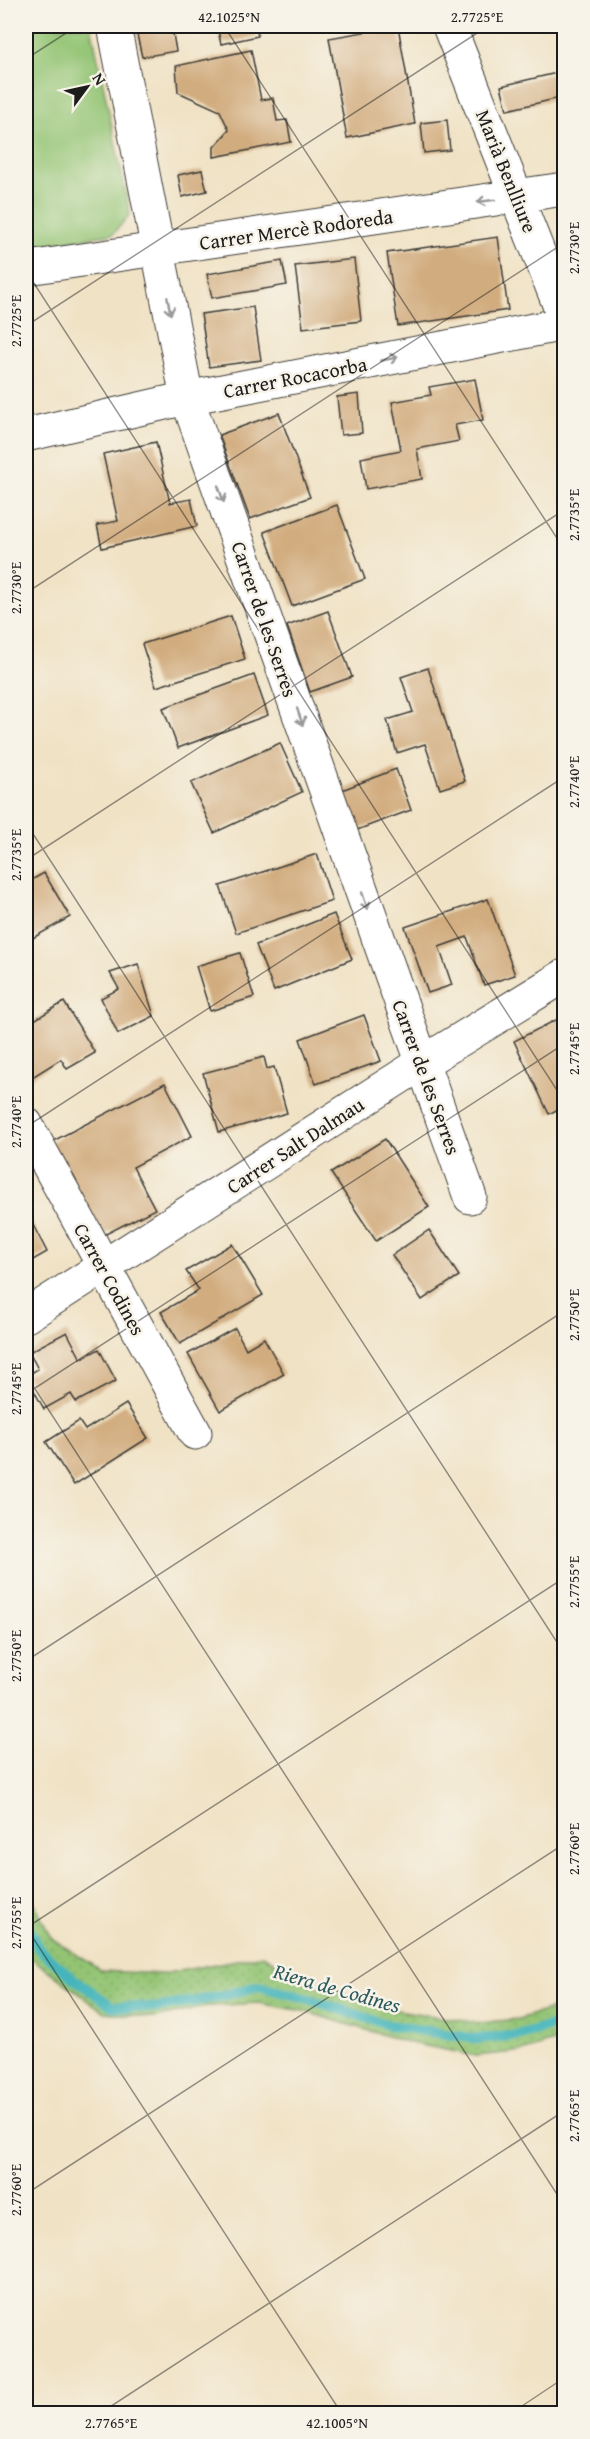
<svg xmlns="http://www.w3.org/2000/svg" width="590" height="2439" font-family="'Gentium Book Plus',serif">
  <defs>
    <pattern id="grass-dots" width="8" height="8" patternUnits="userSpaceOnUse" patternTransform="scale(1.5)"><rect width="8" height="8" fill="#93c473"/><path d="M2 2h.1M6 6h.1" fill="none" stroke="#7ea863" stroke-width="1.8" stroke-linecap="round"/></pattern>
  </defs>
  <rect width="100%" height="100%" fill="#f7f3e8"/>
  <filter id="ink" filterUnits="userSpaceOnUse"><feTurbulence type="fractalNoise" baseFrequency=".0167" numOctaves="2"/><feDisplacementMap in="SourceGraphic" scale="12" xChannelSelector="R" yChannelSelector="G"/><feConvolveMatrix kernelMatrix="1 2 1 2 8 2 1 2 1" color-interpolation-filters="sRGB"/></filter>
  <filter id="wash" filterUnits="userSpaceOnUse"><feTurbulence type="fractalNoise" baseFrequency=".008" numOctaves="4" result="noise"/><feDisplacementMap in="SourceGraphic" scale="24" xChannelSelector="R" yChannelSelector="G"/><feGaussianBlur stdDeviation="1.35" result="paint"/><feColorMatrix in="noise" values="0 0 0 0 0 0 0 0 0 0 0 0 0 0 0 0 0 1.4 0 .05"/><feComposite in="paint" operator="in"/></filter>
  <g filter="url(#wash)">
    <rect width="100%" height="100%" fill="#f0e2c5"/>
    <path fill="url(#grass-dots)" stroke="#587048" stroke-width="1.5" d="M26,1886l25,52 51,33 60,3 101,-19 51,29 76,25 88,14 40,-4 46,-14v34l-39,12 -49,5 -66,-13 -107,-32 -45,-8 -47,3 -56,12 -51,-6 -78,-58z"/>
    <path fill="#93c473" stroke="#587048" stroke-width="1.5" d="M26,26h65l39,188 -17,20 -87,14z"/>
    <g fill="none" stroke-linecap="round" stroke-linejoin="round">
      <path stroke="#45b5bb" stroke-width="10" d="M26,1923l12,25 36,31 38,27 44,2 62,-11 40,-11 51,13 79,26 89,14 44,-4 43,-13"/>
    </g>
    <g id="blocks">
      <g fill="#d1ac7e">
        <path d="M135,26h74v1l-36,7 3,17 -34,6z"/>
        <path d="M217,26h39l2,10 -37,8z"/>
        <path d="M398,26l17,98 -68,14 -18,-100z"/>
        <path d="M251,50l10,50 12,-2 4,23 10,-1 4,22 -77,15v-10l15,-17 -9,-19 -42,-19 -2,-26z"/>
        <path d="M561,72l3,25 -57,13 -6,-24z"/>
        <path d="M447,120l3,30 -26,3 -3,-30z"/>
        <path d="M202,170l5,21 -25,6 -4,-22z"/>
        <path d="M498,237l10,73 -110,16 -11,-73z"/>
        <path d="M354,259l7,62 -58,7 -8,-62z"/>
        <path d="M282,261l5,24 -75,13 -5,-24z"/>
        <path d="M253,307l8,53 -52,7 -8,-53z"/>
        <path d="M475,379l8,41 -28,5 4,16 -42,8 5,30 -56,10 -5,-31 40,-8 -9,-48 39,-7 -2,-8z"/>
        <path d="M359,394l3,39 -21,2 -4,-38z"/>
        <path d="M279,413l31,84 -60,22 -31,-84z"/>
        <path d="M156,442l14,61 21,-4 6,27 -95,22 -5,-23 21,-4 -15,-67z"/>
        <path d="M337,505l28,74 -73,27 -28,-74z"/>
        <path d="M328,611l24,66 -42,15 -23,-66z"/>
        <path d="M231,616l14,43 -89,28 -14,-43z"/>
        <path d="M428,668l37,113 -25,8 -15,-45 -28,9 -10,-33 26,-8 -12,-35z"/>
        <path d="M254,675l14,40 -90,33 -15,-40z"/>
        <path d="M280,743l22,49 -88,41 -23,-50z"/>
        <path d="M396,769l15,41 -54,20 -15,-40z"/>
        <path d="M317,854l15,47 -96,32 -16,-47z"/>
        <path d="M44,873l26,44 -44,25v-59z"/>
        <path d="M488,899l27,76 -31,10 -17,-48 -28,10 13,38 -24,8 -23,-66z"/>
        <path d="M334,914l18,45 -78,32 -18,-46z"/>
        <path d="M240,953l14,44 -44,14 -14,-45z"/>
        <path d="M138,964l16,52 -36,18 -17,-36 18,-9 -9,-16z"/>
        <path d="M64,1002l31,51 -28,16 -6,-10 -35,22v-56z"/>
        <path d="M364,1015l17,46 -65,23 -16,-45z"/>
        <path d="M564,1016v90l-15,8 -35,-73z"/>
        <path d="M264,1057l3,12 7,-2 13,46 -68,19 -16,-59z"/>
        <path d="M165,1083l27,53 -59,31 22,42 -55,28 -49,-95z"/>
        <path d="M385,1139l44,68 -53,34 -45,-68z"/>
        <path d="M26,1211l21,41 -21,12z"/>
        <path d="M429,1230l30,46 -37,24 -30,-45z"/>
        <path d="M232,1244l31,51 -83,49 -19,-32 38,-22 -13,-19z"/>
        <path d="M235,1328l11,21 18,-11 20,36 -64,37 -32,-57z"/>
        <path d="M67,1332l14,27 18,-10 17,32 -40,21 -5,-8 -27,15 -18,-33 12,-7 -9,-17z"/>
        <path d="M126,1404l22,34 -74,47 -28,-43 33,-21 6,9z"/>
      </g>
    </g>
  </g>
  <g filter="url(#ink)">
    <use href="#blocks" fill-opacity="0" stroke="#3c3a35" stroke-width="1.5"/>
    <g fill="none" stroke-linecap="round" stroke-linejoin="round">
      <g stroke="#3c3a35" stroke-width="35">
        <g id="minor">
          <path d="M114,26l73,372 283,799"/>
          <path d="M28,268l536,-79"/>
          <path d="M26,435l161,-37 377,-74"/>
          <path d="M26,1124l169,309"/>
          <path d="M26,1316l396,-253 142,-87"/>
        </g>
      </g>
      <g stroke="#3c3a35" stroke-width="35">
        <path id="tertiary" d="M449,26l115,291"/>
      </g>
      <use href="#minor" stroke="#fff" stroke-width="33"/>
      <use href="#tertiary" stroke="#fff" stroke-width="33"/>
    </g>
    <defs><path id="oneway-shaft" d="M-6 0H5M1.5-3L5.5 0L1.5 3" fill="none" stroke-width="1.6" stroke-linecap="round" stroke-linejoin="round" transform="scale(1.5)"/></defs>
    <g stroke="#999">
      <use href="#oneway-shaft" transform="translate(486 201) rotate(172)"/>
      <use href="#oneway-shaft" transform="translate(169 306) rotate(79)"/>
      <use href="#oneway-shaft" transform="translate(389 359) rotate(-11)"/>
      <use href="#oneway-shaft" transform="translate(221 494) rotate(71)"/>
      <use href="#oneway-shaft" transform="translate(300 717) rotate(71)"/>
      <use href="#oneway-shaft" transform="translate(365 901) rotate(71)"/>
    </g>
  </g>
  <path fill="none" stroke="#1c1c1c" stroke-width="1.5" stroke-opacity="0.45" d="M224,26l340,523M26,59l51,-33M26,271l538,830M26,326l462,-300M26,593l538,-350M26,823l538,830M26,860l538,-350M26,1127l538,-350M26,1375l538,830M26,1394l538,-350M26,1661l538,-350M26,1927l316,487M26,1928l538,-350M26,2194l538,-350M99,2414l465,-303M510,2414l54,-36"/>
  <g text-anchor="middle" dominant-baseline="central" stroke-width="5" stroke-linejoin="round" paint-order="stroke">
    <g font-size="20" fill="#1c1c1c" stroke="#f7f3e8">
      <text transform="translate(507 171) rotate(68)">Marià Benlliure</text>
      <text transform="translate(296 229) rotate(-8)">Carrer Mercè Rodoreda</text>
      <text transform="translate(295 377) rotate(-11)">Carrer Rocacorba</text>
      <text transform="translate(265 619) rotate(71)">Carrer de les Serres</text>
      <text transform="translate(427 1077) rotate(70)">Carrer de les Serres</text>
      <text transform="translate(295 1145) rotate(-33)">Carrer Salt Dalmau</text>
      <text transform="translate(110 1279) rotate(61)">Carrer Codines</text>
    </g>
    <g font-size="21" font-style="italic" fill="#2c595c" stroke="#f7f3e8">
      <text transform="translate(337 1988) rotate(16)">Riera de Codines</text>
    </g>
  </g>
  <rect width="590" height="2439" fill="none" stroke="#f7f3e8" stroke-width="66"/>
  <g transform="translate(87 87) rotate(57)" stroke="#f7f3e8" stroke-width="4.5" paint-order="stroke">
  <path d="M0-4.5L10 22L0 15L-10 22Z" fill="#1c1c1c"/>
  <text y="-9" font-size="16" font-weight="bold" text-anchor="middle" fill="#1c1c1c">N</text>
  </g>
  <rect x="33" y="33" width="524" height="2373" fill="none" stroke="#1c1c1c" stroke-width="2"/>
  <g font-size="15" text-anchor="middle" fill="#1c1c1c">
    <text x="229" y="22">42.1025°N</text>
    <text x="477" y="22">2.7725°E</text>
    <text transform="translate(574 248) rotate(-90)" y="5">2.7730°E</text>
    <text transform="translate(16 321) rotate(-90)" y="5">2.7725°E</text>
    <text transform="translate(574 515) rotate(-90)" y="5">2.7735°E</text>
    <text transform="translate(16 588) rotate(-90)" y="5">2.7730°E</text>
    <text transform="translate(574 782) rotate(-90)" y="5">2.7740°E</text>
    <text transform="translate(16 855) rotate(-90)" y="5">2.7735°E</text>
    <text transform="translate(574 1049) rotate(-90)" y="5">2.7745°E</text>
    <text transform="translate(16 1122) rotate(-90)" y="5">2.7740°E</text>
    <text transform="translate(574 1315) rotate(-90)" y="5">2.7750°E</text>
    <text transform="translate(16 1389) rotate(-90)" y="5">2.7745°E</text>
    <text transform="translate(574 1582) rotate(-90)" y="5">2.7755°E</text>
    <text transform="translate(16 1656) rotate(-90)" y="5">2.7750°E</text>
    <text transform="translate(574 1849) rotate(-90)" y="5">2.7760°E</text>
    <text transform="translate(16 1923) rotate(-90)" y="5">2.7755°E</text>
    <text transform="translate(574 2116) rotate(-90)" y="5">2.7765°E</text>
    <text transform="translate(16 2190) rotate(-90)" y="5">2.7760°E</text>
    <text x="111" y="2428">2.7765°E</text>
    <text x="337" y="2428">42.1005°N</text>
  </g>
</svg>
